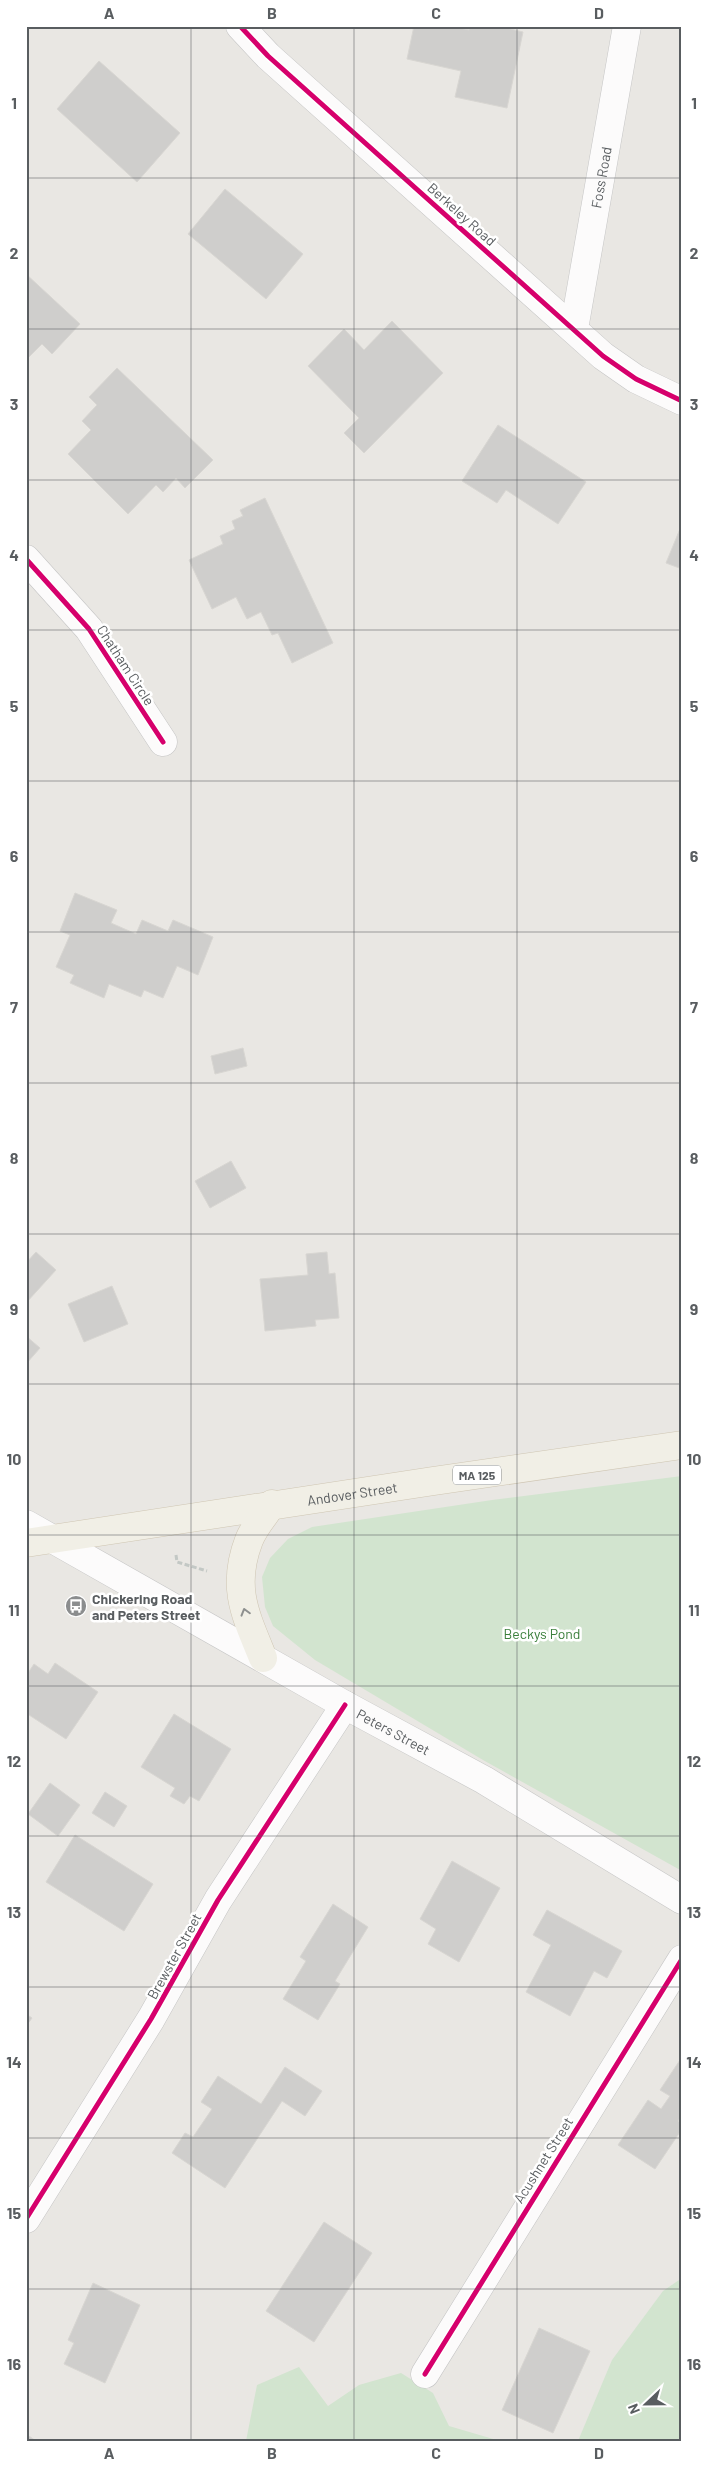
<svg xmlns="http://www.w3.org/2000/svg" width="708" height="2467" font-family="Barlow,sans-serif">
  <rect width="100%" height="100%" fill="#e9e7e3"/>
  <g fill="#d2e4cf">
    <path d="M682,1476v395l-199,-111 -168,-100 -42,-34 -8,-19 -3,-30 8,-19 18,-19 24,-12 180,-27z"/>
    <path d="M682,2278v163h-104l34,-81 51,-69z"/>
    <path d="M299,2367l29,39 31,-21 42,-12 32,20 16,33 51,15h-254l11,-56z"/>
  </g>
  <g fill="#cfcecc" stroke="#d8d6d2">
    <path d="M414,26h36l19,4 1,-4h29l24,6 -16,76 -52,-11 6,-26 -54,-12z"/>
    <path d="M99,61l81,72 -43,49 -80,-73z"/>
    <path d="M225,189l78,65 -37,45 -78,-65z"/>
    <path d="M26,274l54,50 -28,30 -10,-10 -16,16z"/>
    <path d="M392,321l51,52 -79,80 -20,-20 15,-15 -51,-52 36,-37 20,21z"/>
    <path d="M117,368l96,92 -28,28 -9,-10 -13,14 -7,-7 -28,29 -60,-60 23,-24 -9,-9 15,-16 -8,-8z"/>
    <path d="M498,425l88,57 -28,42 -52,-34 -9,13 -35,-22z"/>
    <path d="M265,498l68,145 -41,20 -14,-30 -6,2 -11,-23 -14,7 -11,-22 -24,12 -23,-49 34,-16 -3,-8 15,-7 -3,-8 11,-5 -3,-6z"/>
    <path d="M682,524v45l-16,-6z"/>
    <path d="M75,893l42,17 -6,13 25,11 6,-14 26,11 5,-11 40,17 -15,38 -21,-9 -14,32 -19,-8 -3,7 -32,-13 -5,14 -34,-15 4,-8 -18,-8 14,-32 -10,-4z"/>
    <path d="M243,1048l4,18 -32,8 -4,-18z"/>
    <path d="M231,1161l15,27 -36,20 -15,-27z"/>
    <path d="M36,1252l20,18 -30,33v-40z"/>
    <path d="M327,1252l2,22 6,-1 4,45 -24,2 1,6 -51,5 -5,-52 48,-4 -2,-21z"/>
    <path d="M112,1286l16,38 -44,18 -16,-38z"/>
    <path d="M26,1336l14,12 -14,16z"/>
    <path d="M55,1663l43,29 -32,47 -40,-26v-37l8,-12 14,10z"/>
    <path d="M174,1714l57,35 -32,52 -9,-5 -6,8 -14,-8 5,-8 -34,-21z"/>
    <path d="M50,1783l30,22 -22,31 -30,-22z"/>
    <path d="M105,1792l22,14 -13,21 -22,-14z"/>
    <path d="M75,1835l78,49 -29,47 -78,-49z"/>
    <path d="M452,1861l48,27 -41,74 -31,-18 8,-15 -16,-10z"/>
    <path d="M333,1904l35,23 -33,54 5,3 -22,36 -35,-21 23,-38 -6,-4z"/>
    <path d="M547,1910l75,41 -15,27 -13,-7 -24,45 -44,-24 25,-47 -18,-10z"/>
    <path d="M26,2014l6,4 -6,8z"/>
    <path d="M682,2057v58l-4,6 4,3v5l-27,40 -37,-24 30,-45 13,9 9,-13 -10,-6z"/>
    <path d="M285,2067l37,24 -17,25 -23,-15 -57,87 -53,-35 13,-20 8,4 19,-28 -11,-7 17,-26 43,28z"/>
    <path d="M324,2222l48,31 -58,89 -48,-31z"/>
    <path d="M93,2283l47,22 -35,78 -41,-19 10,-21 -6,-3z"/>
    <path d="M539,2328l51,23 -37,82 -51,-23z"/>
    <path d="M26,2434l10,7h-10z"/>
  </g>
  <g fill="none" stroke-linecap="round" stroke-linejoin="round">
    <g stroke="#c5c5c5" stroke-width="29">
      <g id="street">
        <path d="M240,26l28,30 335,300 33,23 46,22"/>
        <path id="s1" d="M574,329l53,-303"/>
        <path d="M26,559l63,70 74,113"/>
        <path d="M26,2219l125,-200 67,-119 127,-195"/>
        <path d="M425,2374l257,-415"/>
      </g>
    </g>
    <g stroke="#c6c6c6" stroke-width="29">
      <g id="secondary">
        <path id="s2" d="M26,1524l319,181 139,75 198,120"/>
      </g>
    </g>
    <g stroke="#cfc6b3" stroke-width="29">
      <g id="primary">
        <path id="s3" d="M26,1543c219,-34 437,-67 656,-98"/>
        <path d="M263,1658c-18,-44 -32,-71 -14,-118 5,-13 16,-25 23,-36"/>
      </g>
    </g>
    <path stroke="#c3c8c5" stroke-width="3" stroke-dasharray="5 2.5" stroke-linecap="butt" d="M176,1555l1,7 30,9"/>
    <use href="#street" stroke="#fcfbfb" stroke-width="28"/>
    <use href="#secondary" stroke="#fcfbfb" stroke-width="28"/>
    <use href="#primary" stroke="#f1efe6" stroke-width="28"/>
    <g stroke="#fff" stroke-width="8">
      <g id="cycleway">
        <path d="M240,26l28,30 335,300 33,23 46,22"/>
        <path d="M26,559l63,70 74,113"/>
        <path d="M26,2219l125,-200 67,-119 127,-195"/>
        <path d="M425,2374l257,-415"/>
      </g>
    </g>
    <use href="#cycleway" stroke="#d6006c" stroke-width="5"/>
  </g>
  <defs><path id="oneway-chevron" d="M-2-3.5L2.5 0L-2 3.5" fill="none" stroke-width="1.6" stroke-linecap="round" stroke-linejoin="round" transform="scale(1.25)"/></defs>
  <use stroke="#8e908f" href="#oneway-chevron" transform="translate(245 1612) rotate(-106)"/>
  <path fill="none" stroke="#595d60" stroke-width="1" stroke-opacity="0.55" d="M191,26v2415M354,26v2415M517,26v2415M26,178h656M26,329h656M26,480h656M26,630h656M26,781h656M26,932h656M26,1083h656M26,1234h656M26,1384h656M26,1535h656M26,1686h656M26,1836h656M26,1987h656M26,2138h656M26,2289h656"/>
  <defs>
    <g id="bus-disc" transform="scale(1.125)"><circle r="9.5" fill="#8b8d8e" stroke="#fff"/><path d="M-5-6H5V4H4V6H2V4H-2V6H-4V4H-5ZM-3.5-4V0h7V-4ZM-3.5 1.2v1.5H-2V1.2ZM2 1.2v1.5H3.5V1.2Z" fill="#fff"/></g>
  </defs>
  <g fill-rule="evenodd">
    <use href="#bus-disc" x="76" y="1606"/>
  </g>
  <g text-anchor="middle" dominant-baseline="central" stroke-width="5" stroke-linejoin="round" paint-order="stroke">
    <rect fill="#fff" stroke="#8b8e90" stroke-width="1" x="453" y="1465.5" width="48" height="19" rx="4"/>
    <g font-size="12" font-weight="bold" fill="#595d60">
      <text x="477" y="1475">MA 125</text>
    </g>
    <g font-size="14" fill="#595d60" stroke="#fff">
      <text stroke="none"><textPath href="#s1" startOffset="154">Foss Road</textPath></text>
      <text transform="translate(462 214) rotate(42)">Berkeley Road</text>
      <text transform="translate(126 665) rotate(57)">Chatham Circle</text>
      <text stroke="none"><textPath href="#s3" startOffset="330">Andover Street</textPath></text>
      <text stroke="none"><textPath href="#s2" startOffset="422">Peters Street</textPath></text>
      <text transform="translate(174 1956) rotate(-61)">Brewster Street</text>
      <text transform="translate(543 2160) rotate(-58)">Acushnet Street</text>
    </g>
    <g font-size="14" font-weight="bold" fill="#595d60" stroke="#fff" text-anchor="start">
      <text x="92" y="1598">Chickering Road<tspan x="92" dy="16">and Peters Street</tspan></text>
    </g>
    <g font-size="14" fill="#3a7f3b" stroke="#fff">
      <text x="542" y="1633">Beckys Pond</text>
    </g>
  </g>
  <rect width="708" height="2467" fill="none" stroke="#ffffff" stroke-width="55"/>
  <g transform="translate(646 2404) rotate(248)" stroke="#ffffff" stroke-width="4" paint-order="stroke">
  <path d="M0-4L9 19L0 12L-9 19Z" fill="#595d60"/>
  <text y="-8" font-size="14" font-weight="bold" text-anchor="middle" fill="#595d60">N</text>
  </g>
  <rect x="28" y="28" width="652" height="2412" fill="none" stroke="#595d60" stroke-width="2"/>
  <g font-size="16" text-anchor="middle" font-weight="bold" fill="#595d60">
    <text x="109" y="19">A</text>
    <text x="272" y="19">B</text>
    <text x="436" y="19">C</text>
    <text x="599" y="19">D</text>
    <text x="14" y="109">1</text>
    <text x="694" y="109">1</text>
    <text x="14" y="259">2</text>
    <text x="694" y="259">2</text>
    <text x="14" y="410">3</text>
    <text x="694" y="410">3</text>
    <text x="14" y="561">4</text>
    <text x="694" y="561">4</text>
    <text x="14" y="712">5</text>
    <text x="694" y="712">5</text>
    <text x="14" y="862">6</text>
    <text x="694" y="862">6</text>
    <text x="14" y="1013">7</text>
    <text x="694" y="1013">7</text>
    <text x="14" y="1164">8</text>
    <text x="694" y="1164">8</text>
    <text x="14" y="1315">9</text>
    <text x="694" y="1315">9</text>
    <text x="14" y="1465">10</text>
    <text x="694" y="1465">10</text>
    <text x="14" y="1616">11</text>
    <text x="694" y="1616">11</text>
    <text x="14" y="1767">12</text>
    <text x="694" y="1767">12</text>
    <text x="14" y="1918">13</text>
    <text x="694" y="1918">13</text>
    <text x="14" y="2068">14</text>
    <text x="694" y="2068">14</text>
    <text x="14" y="2219">15</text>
    <text x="694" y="2219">15</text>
    <text x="14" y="2370">16</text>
    <text x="694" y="2370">16</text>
    <text x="109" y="2459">A</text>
    <text x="272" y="2459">B</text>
    <text x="436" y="2459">C</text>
    <text x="599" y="2459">D</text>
  </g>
</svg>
